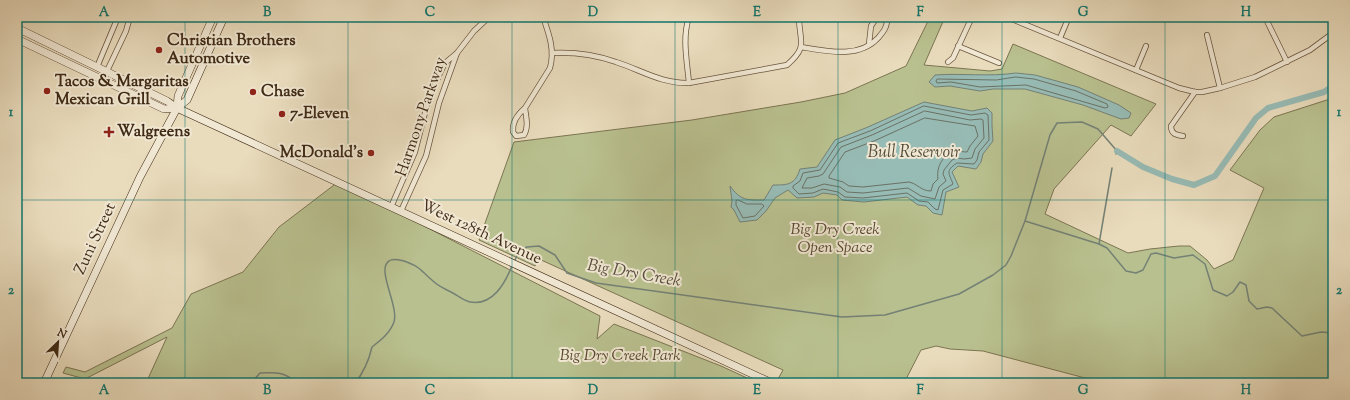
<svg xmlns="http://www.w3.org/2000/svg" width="1350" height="400" font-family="'Sorts Mill Goudy',serif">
  <rect width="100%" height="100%" fill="#e9dcbd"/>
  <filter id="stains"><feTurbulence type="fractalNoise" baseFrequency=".005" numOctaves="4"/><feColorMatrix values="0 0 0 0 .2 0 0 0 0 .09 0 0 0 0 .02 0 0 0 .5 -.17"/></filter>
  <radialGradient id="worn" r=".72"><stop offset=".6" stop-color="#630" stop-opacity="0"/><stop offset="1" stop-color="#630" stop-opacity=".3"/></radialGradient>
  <g fill="#b9c08f" stroke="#7c7552">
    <path d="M930,17h15l-21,48 66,6 12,-2 11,-25 143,60 -25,32 -20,-11 -57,64 -9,25 83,39 22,-4 29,-3h11l17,14 7,9 19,-9 31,-72 -34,-18 30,-40 14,-13 59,-19v285h-229l-121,-32 -33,-2 -14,-3 -15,4 -17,33h-117l-9,-4 5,-9 -244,-111 -4,7 -56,-26 35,-98 178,-22 109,-18 44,-9 61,-27z"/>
    <path d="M338,182l262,134 -3,23 17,-15 107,42 37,17h-612l21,-46 -82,42 -22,-6 3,-6 19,5 87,-44 19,-34 52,-22 36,-45z"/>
  </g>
  <g fill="#97bbb5" stroke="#748175">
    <path d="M1016,73l19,2 43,12 41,18 12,8 -2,5 -8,1 -38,-14 -58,-16h-32l-13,2 -30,-5 -15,1 -6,-5 6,-7c27,-2 54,2 81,-2z"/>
    <path d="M924,102l48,9 15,-3 5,5v13l1,15 -10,13 -2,8 -5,7 -18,-3 -6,6 7,15 -13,5 -4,23 -9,-2 -7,-7 -8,-1 -11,-8 -43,5 -22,-2 -5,-5 -14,-2 -9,4 -17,1 -9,-8 -13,8 -9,13 -9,9 -17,2 -6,-12 -3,-3 1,-6 -2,-15c11,15 17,14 34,14l9,-15c15,0 22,0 27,-16l17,-2 18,-27 33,-13z"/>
  </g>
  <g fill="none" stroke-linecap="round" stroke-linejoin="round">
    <g stroke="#6b7265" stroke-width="1">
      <path d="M1016,77l18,2 42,12 31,13 1,3 -3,1 -79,-23 -46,2 -29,-5 -14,1 -1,-2 1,-2 59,1z"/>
      <path d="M924,106l47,9 14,-2 3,2 1,25 -10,12 -2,8 -3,4 -17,-1c-12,8 -8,10 -4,21l-10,6 -5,20 -3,-1 -7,-7 -9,-1 -12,-8 -44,5 -18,-1 -7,-5 -15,-3 -10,4 -14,1 -6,-6v-2l7,-5 3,-8 17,-3 18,-27 32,-12z"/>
      <path d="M925,111l45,9 11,-1 2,1 1,18 -9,11 -3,9 -8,1 -7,-1 -5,2 -8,10 -1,4 3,7 -7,6 -4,12 -14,-3 -13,-8 -45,5 -16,-1 -7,-5 -16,-3 -12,4h-10l5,-10 12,-2 4,-2 18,-27 31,-12z"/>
      <path d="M925,118l50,8 3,10 -8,10 -3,6c-3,0 -7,-1 -10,0 -14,1 -21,15 -19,27l-5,5 -2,7c-10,0 -13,-7 -22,-9l-46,5 -14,-1 -6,-4 -14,-4v-2l16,-24 29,-11z"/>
      <path d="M738,200l9,4h15l2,2 -9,10 -12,2 -7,-13v-4z"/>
    </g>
    <g stroke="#748175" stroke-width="1.5">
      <path d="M1112,168l-13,76 8,4 19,23 10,2 7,-3 8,-16 5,-1 18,5 19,-3 12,9 8,26 14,6 6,-4 7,-10 6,3 3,16 8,8 10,-2 5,1 30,28 19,-4 12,1"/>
      <path d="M1025,221l74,23"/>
      <path d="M515,260l4,-9 8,-4 12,-1 16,9 12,18 29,10 246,34 43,-2 74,-21 34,-19 13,-10 5,-9 14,-35 25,-86 7,-12 25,-1 16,7 19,22 -1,3"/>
      <path d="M253,383v-2l7,-8c16,-1 25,-1 37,10"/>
      <path d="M355,383c9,-11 14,-23 17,-36 9,-7 18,-14 22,-25 5,-16 -18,-53 -5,-61 4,-3 10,-1 15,0 17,6 16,9 29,20 5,5 12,8 18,11 6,3 13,9 19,10 23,4 35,-19 42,-36"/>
    </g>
    <path stroke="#97bbb5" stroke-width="6" d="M1117,151l26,16 29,12 22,6 21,-9 41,-58 12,-10 56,-16 9,-6"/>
    <g stroke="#6a563f" stroke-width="6">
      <g id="street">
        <path d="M1007,17l172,71 16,4h7l18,-4 35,-11 55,-27 23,-17"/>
        <path d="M1265,17l22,45"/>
        <path d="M1207,35l13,53"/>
        <path d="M1060,38l8,-19"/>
        <path d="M958,46l41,17"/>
        <path d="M801,47c25,4 58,12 77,-9 5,-6 8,-9 9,-16l-5,-5 -7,3 -4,6 -2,18"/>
        <path d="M552,53c21,-1 44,2 64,9 25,8 46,22 73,21l98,-18c22,-19 12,-23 12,-48"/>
        <path d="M948,62l5,-4 19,-41"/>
        <path d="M97,67l21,-50"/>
        <path d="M1136,70l10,-24"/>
        <path d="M107,71l19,-40 4,-14"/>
        <path d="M689,83c-2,-22 -7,-45 0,-66"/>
        <path d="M525,108c1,9 4,19 -1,27l-8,1 -3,-4c-1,-9 5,-18 12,-24l25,-40c5,-18 -1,-34 -7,-51"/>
        <path d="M1183,136c-7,-1 -12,-2 -12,-10l24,-34"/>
        <path d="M391,207l24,-55 13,-51 12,-28 5,-10 12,-10 17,-22 15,-14"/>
        <path d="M401,211l25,-55 13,-53 18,-50"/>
      </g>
    </g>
    <g stroke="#3f2a15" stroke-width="8">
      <g id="secondary">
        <path d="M17,28l150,73 10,7 595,275"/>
        <path d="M17,39l147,70 13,-1"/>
        <path d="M177,108l1,-12 35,-79"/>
        <path d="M44,383l96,-206 37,-69 10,-8 37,-83"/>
      </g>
    </g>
    <use href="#street" stroke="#f1e8d4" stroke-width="4.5"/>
    <use href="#secondary" stroke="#f1e8d4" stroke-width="7"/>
  </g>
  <path fill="none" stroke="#0f766e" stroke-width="1" stroke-opacity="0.55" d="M185,17v366M348,17v366M512,17v366M675,17v366M838,17v366M1002,17v366M1165,17v366M17,200h1316"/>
  <g fill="#8f2418" stroke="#f1e8d4" stroke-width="1.5">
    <circle cx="159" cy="50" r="4"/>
    <circle cx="47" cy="91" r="4"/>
    <circle cx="253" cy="92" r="4"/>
    <circle cx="282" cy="114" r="4"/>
    <path d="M107 126h4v4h4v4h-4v4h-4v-4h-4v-4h4z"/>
    <circle cx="371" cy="153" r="4"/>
  </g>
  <g text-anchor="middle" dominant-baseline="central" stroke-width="4" stroke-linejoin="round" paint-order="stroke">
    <g font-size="16" font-weight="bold" fill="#3f2a15" stroke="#f1e8d4" text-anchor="start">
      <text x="167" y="41">Christian Brothers<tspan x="167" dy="18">Automotive</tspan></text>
      <text x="55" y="82">Tacos &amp; Margaritas<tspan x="55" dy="18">Mexican Grill</tspan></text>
      <text x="261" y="92">Chase</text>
      <text x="290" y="114">7-Eleven</text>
      <text x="117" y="132">Walgreens</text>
      <text x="363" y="153" text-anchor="end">McDonald's</text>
    </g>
    <g font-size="16" fill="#3f2a15" stroke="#f1e8d4">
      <text transform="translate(422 117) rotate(-71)">Harmony Parkway</text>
      <text transform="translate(481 233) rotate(25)">West 128th Avenue</text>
      <text transform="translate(96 239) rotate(-65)">Zuni Street</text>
    </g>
    <g font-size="16" font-style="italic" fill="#57482d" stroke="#f1e8d4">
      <text x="835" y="230">Big Dry Creek<tspan x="835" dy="18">Open Space</tspan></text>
      <text x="620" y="356">Big Dry Creek Park</text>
    </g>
    <g font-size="17" font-style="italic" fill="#554e3d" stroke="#f1e8d4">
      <text x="914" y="153">Bull Reservoir</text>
      <text transform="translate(634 274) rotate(10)">Big Dry Creek</text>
    </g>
  </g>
  <rect width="1350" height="400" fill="none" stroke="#e9dcbd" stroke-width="44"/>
  <g transform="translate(58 342) rotate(25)" stroke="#f1e8d4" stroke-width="3" paint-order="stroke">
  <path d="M0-3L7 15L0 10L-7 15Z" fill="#3f2a15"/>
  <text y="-6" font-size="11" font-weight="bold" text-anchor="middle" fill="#3f2a15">N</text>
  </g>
  <rect x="22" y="22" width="1306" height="356" fill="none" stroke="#0f766e" stroke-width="1.5"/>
  <g font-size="13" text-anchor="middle" font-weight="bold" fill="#0f766e">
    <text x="104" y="16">A</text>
    <text x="267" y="16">B</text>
    <text x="430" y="16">C</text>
    <text x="593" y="16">D</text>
    <text x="757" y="16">E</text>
    <text x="920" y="16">F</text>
    <text x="1083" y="16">G</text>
    <text x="1246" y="16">H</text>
    <text x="11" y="116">1</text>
    <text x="1339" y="116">1</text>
    <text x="11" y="294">2</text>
    <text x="1339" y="294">2</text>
    <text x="104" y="394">A</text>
    <text x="267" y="394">B</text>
    <text x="430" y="394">C</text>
    <text x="593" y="394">D</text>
    <text x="757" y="394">E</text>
    <text x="920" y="394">F</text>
    <text x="1083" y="394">G</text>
    <text x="1246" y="394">H</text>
  </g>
  <rect width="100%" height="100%" filter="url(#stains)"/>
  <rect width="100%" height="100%" fill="url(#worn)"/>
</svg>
